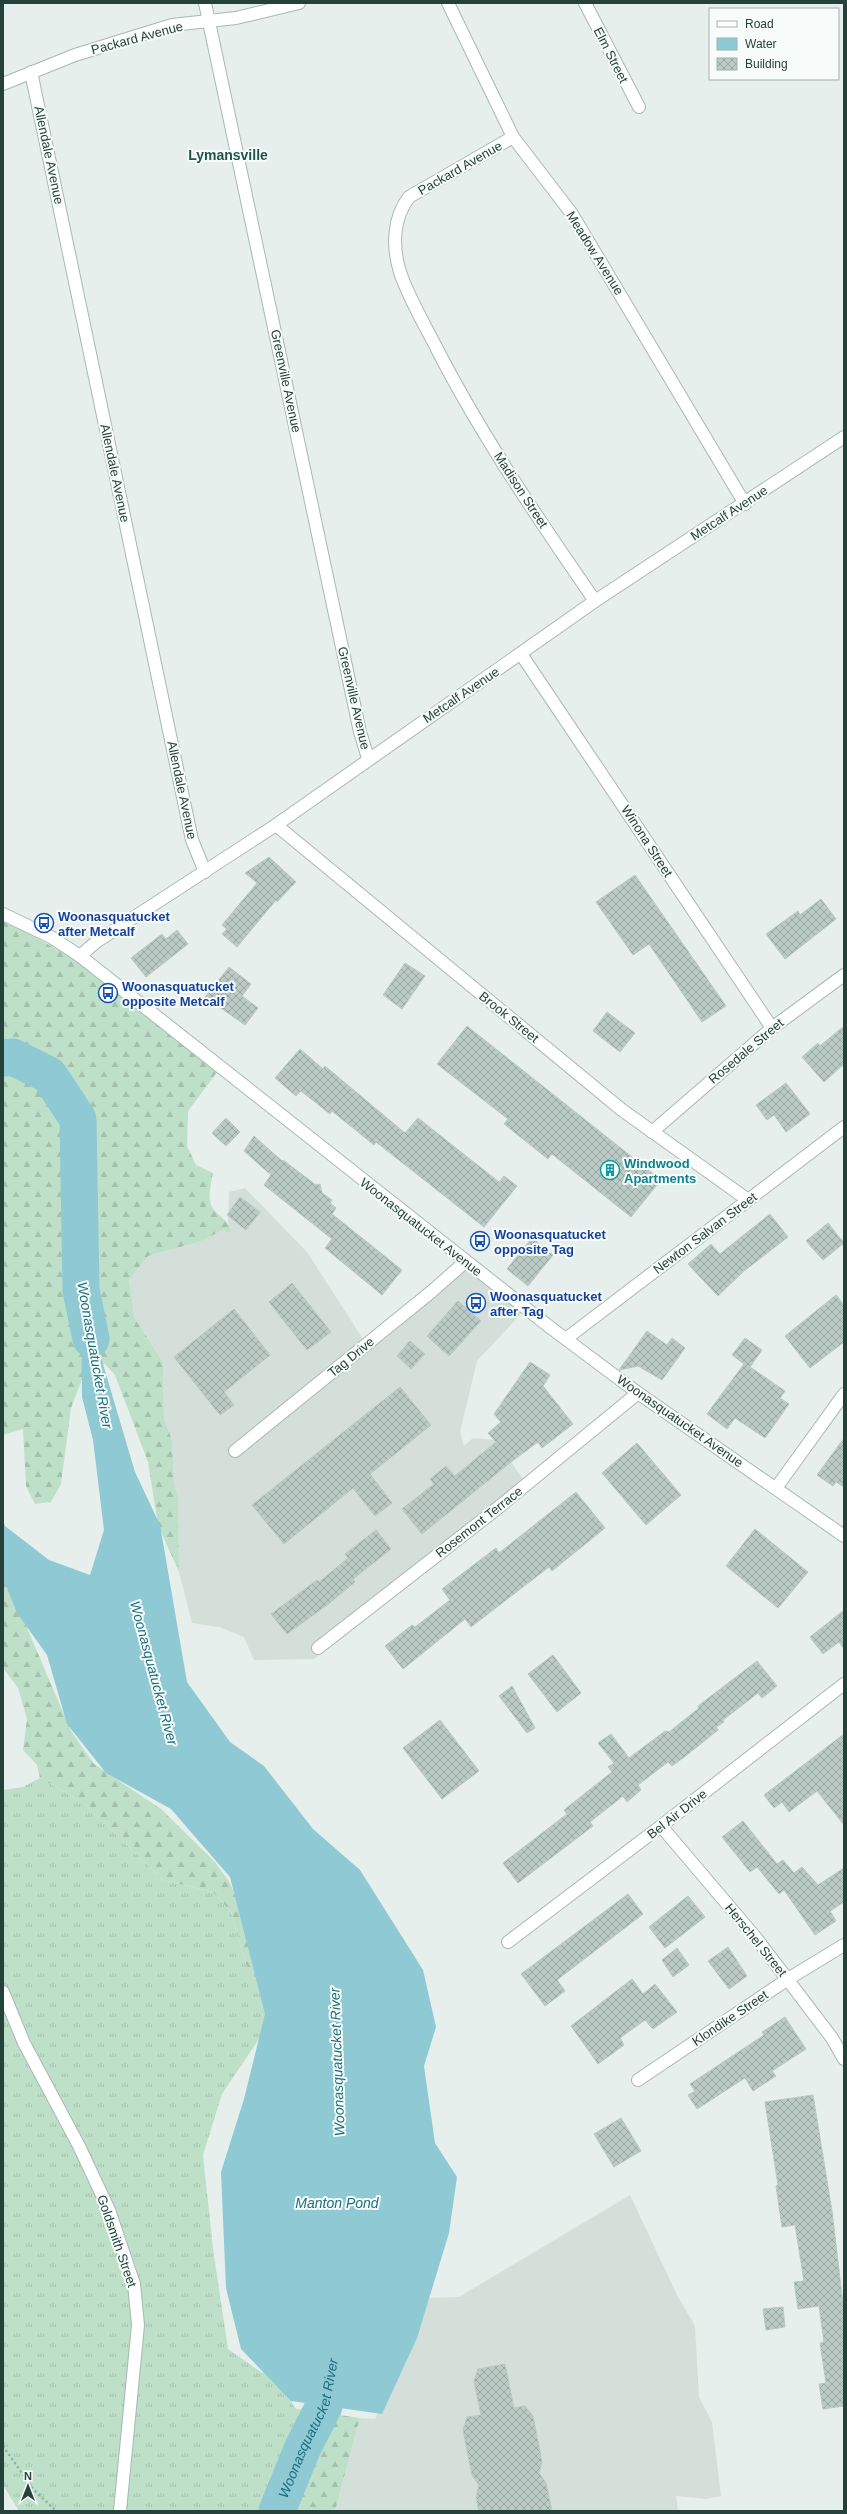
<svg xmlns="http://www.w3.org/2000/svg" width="847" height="2514" font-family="Helvetica,sans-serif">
  <defs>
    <pattern id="grass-tufts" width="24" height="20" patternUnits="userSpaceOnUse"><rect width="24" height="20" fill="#bfe0c8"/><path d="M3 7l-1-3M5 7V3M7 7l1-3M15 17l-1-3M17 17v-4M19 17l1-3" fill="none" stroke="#a4c1ad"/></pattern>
    <pattern id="forest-firs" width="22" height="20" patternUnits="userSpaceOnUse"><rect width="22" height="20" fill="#bfe0c8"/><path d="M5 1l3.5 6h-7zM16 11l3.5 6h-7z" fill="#a4c1ad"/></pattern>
    <pattern id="building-cross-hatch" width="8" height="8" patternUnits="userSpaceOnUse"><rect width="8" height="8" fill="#bbcac4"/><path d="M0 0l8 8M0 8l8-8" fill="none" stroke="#98a6a0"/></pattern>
  </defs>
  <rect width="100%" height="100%" fill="#e6efeb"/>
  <g fill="#d4dfda">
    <path d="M245,1188l62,64 58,90 99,-76 56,44v5l-43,46 -17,71 4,14 9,-8 23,2 33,48 -215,171 -60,1 -10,-23 -25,-10 -27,-4 -13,-51 -1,-75 -4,-13 -2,-44 -8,-22 -1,-56 -28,-43 -6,-39 19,-24 54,-15 22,-13 7,3 -3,-9 1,-30z"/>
    <path d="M630,2195l48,102 17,29 4,71 13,25 9,74 -15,3 -30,-3 2,15h-343l25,-93 15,1 41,-81 12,-40 31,-1z"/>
  </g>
  <path fill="url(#grass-tufts)" d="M40,1778l44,25 79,77 50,12 18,20 15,53 23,16 -4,49 -43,64 -19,61 10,94 15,100 33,23 25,12 6,19 4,6 11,1 -5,41 -29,60h-254l-16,-26v-695l20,-3z"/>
  <g fill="url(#forest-firs)">
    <path d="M3,919l82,46 133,106 -30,40 -1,35 9,19 17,8c-2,13 -8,29 3,39 7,7 12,9 15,19l-4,2 -3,-4 -22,12 -54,15 -19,24 6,39 28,43 1,56 8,22 2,44 4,13 1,75 -21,-47 -10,-63 -33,-87 -10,-11 -19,5 -15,39 -10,76 -10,18 -16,2 -9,-18 -3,-57 -20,6z"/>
    <path d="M3,1576l7,12 61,143 23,33 67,45 54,53 15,21 31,72v23l-15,-13 -15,-53 -18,-20 -50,-12 -79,-77 -44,-25 -3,-13 -14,-15 4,-31 -9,-31 -15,-20z"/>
    <path d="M307,2410l53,8 -25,93h-62l29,-60z"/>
  </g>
  <path fill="#8ec9d4" d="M81,1290l54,182 25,53 27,157 43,60 34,24 49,63 47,41 63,100 13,57 -12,39 11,77 22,34 -8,56 -32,105 -35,76 -91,-13 -50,-52 -15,-61 -5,-116 23,-73 21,-85 -35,-137 -59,-68 -65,-36 -39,-49 -20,-69 -30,-42 -14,-35v-57l2,5 44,34 41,15 14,-45 -11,-90 -11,-43z"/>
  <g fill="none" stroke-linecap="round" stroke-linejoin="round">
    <g stroke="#8ec9d4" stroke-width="37">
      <path d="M3,1058l10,-1 36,18 29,44 3,171 10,49"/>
      <path id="s1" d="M277,2511l26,-64 21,-41 10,-51"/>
    </g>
  </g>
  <g fill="url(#building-cross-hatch)" stroke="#b8c9c2">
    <path d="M269,857l27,25 -19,20 -1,-2 -39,47 -15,-13 5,-5 -5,-4 35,-42 -12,-10z"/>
    <path d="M635,875l91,131 -24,16 -53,-78 -16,11 -37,-53z"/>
    <path d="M821,899l15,20 -51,40 -19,-25 32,-23 2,4z"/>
    <path d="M177,930l11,14 -42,33 -15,-19 31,-24 4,5z"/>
    <path d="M405,963l20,13 -23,33 -19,-14z"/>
    <path d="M229,967l22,17 -9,12 16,12 -13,17 -40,-28z"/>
    <path d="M607,1012l28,21 -15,19 -27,-21z"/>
    <path d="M467,1026l194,154 -30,37 -79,-63 -4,5 -44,-35 4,-5 -71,-55z"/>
    <path d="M844,1026v38l-20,18 -22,-25 16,-14 2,3z"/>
    <path d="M300,1049l23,20 2,-3 80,67 13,-15 81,64 5,-6 13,10 -33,41 -108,-85 -2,3 -42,-34 -2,3 -29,-23 -5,5 -21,-18z"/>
    <path d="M786,1083l24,31 -24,18 -12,-17 -7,5 -11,-15z"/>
    <path d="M226,1118l14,14 -14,14 -14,-13z"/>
    <path d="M254,1136l28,25 1,-1 33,25 4,-1 2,9 10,7 -2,3 6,5 -4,6 70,56 -20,25 -57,-47 7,-9 -68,-54 7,-10 -27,-24z"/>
    <path d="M240,1197l20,15 -14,18 -19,-15z"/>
    <path d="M770,1214l18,23 -44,34 -26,25 -30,-32 23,-20 9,10z"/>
    <path d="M828,1223l16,20 -21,17 -17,-19z"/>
    <path d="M532,1238l21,17 -25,31 -21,-17z"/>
    <path d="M292,1283l39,49 -24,18 -38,-48z"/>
    <path d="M836,1295l8,10v37l-34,26 -25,-32z"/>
    <path d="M458,1301l23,20 -32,35 -22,-20z"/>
    <path d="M234,1309l36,46 -46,37 10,13 -14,10 -46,-58z"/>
    <path d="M647,1331l20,14 5,-7 13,10 -23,32 -24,-14 -19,4z"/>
    <path d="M745,1338l17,12 -12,17 35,24 -5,7 9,6 -24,34 -30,-20 -8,11 -20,-15 37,-50 -12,-9z"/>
    <path d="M410,1341l15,13 -14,15 -14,-13z"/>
    <path d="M530,1362l20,13 -7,11 30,38 -31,24 -4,-6 -27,20 -89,72 -20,-25 32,-25 -4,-5 16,-13 9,10 41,-34 -8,-9 13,-11 -7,-8z"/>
    <path d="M400,1387l31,38 -61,49 22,29 -17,13 -22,-28 -69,56 -32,-39z"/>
    <path d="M844,1438v49l-8,-5 -3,4 -16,-11z"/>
    <path d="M637,1443l44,52 -35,30 -44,-52z"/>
    <path d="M576,1492l29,36 -53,43 -3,-4 -78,60 -6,-8 -62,50 -18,-23 27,-21 3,2 35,-27 -8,-11 54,-41 3,5z"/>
    <path d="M755,1529l53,43 -30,36 -52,-42z"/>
    <path d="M376,1530l15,19 -38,30 2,3 -24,20 -44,32 -16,-20 46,-34 2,2 29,-24 -3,-4z"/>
    <path d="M844,1610v39l-5,-7 -16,12 -13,-17z"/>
    <path d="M553,1655l28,38 -24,19 -29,-38z"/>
    <path d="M757,1661l20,25 -15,12 -4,-5 -35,27 1,2 -8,5 2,3 -31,25 -15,11 -4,-4 -30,23 3,5 -14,12 -4,-6 -33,26 3,4 -75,57 -15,-20 64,-49 -3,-4 48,-38 -4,-5 6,-4 -16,-20 13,-9 18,24 36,-27 4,1 30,-24 -1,-2z"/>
    <path d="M512,1686l23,42 -8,5 -28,-37z"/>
    <path d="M440,1720l39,51 -37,28 -39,-51z"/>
    <path d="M844,1734v91l-27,-34 -28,21 -7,-10 -8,6 -10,-13z"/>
    <path d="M743,1821l34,43 6,-4 11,13 8,-6 16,18 26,-17v34l-14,9 6,10 -21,14 -31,-45 -5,4 -22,-27 -7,5 -28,-35z"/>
    <path d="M628,1894l15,20 -86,66 8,11 -20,15 -24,-32z"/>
    <path d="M688,1896l17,21 -40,31 -16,-21z"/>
    <path d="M728,1947l19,29 -18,13 -21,-28z"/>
    <path d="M677,1948l12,17 -16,12 -11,-17z"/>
    <path d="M632,1979l11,15 12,-10 22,28 -24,17 -8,-9 -25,18 4,7 -26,19 -27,-38z"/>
    <path d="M785,2017l21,32 -34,22 4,5 -23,15 -8,-13 -48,31 -9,-14 7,-4 -5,-7 74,-49 -2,-3z"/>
    <path d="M813,2095l19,116 12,101v94l-21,3 -4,-25 7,-1 -6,-40 4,-1 -5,-36 -21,3 -4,-27 10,-1 -9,-56 -13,2 -6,-41 2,-1 -13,-83z"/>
    <path d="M621,2118l20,33 -27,16 -20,-33z"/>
    <path d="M783,2307l2,20 -19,3 -3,-21z"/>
    <path d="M505,2364l9,44 11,-2 8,10 9,46 -3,11 7,10 6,28h-73l-3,-14 3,-12 -7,-10 -9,-45 4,-13 14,-2 -7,-34 4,-12z"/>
  </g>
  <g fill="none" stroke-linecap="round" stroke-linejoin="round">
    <g stroke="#a8b8b2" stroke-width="14">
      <g id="street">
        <path d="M205,3l155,729 8,26"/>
        <path d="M448,3l65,134 59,77 173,290"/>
        <path d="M585,3l54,104"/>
        <path d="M31,72l161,768 13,32"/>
        <path d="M3,84l72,-29 97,-30 64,-7 63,-15"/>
        <path d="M513,137l-104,60c-16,21 -17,49 -9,75 9,27 25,53 38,79 45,87 101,169 157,250"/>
        <path d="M521,654l251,374"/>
        <path d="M276,825l346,285 126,90"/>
        <path d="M80,956l16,-14 180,-117 319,-224 249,-164"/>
        <path d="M652,1132l120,-104 72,-53"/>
        <path d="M567,1338l277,-211"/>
        <path d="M235,1451l196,-159 34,-30"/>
        <path d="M776,1488l68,-94"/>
        <path d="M318,1648l176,-137 144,-118"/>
        <path d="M661,1826l95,112 76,100 12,21"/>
        <path d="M508,1942l153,-116 183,-142"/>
        <path d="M3,1992l21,51 55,103 30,64 25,74 4,41 -18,186"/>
        <path d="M638,2080l150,-101 56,-34"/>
      </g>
    </g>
    <g stroke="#a4bbb3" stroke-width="14">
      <path id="secondary" d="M3,914l48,23 29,19 471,372 87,65 206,143"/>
    </g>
    <path stroke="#86b3a5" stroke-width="2.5" stroke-dasharray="2 3" stroke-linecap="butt" d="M3,2446l30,43 23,22"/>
    <use href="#street" stroke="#fff" stroke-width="12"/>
    <use href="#secondary" stroke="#fff" stroke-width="12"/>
  </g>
  <defs>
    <g id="bus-ring" transform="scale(1)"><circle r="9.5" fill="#f7fbf9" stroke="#1a4fb4" stroke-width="1.5"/><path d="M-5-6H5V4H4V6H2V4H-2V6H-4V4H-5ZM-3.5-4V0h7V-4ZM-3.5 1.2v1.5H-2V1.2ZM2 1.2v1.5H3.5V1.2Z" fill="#1a4fb4"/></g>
    <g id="building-ring" transform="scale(1)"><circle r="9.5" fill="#f7fbf9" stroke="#0f9aa8" stroke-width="1.5"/><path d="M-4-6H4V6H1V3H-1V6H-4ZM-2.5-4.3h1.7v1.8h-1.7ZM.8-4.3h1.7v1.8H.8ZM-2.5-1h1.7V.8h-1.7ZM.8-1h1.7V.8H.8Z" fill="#0f9aa8"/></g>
  </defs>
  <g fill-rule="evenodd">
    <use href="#bus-ring" x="44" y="923"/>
    <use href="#bus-ring" x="108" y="993"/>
    <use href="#building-ring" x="610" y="1170"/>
    <use href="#bus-ring" x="480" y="1241"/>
    <use href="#bus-ring" x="476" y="1303"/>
  </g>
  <g text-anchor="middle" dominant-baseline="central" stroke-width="4" stroke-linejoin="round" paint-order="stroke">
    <g font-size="13" fill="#24423a" stroke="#f7fbf9">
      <text transform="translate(137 38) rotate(-15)">Packard Avenue</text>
      <text transform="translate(611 55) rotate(63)">Elm Street</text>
      <text transform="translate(49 155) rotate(78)">Allendale Avenue</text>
      <text transform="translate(460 168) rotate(-30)">Packard Avenue</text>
      <text transform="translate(595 253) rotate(58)">Meadow Avenue</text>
      <text transform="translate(286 381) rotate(78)">Greenville Avenue</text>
      <text transform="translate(115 473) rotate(78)">Allendale Avenue</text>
      <text transform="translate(521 490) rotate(57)">Madison Street</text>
      <text transform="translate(729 513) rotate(-33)">Metcalf Avenue</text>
      <text transform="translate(461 695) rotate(-34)">Metcalf Avenue</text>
      <text transform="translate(354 698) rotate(77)">Greenville Avenue</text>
      <text transform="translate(182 790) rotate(78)">Allendale Avenue</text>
      <text transform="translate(647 841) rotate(57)">Winona Street</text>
      <text transform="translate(509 1017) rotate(39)">Brook Street</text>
      <text transform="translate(746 1051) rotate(-40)">Rosedale Street</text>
      <text transform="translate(421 1227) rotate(38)">Woonasquatucket Avenue</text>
      <text transform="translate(705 1233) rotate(-37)">Newton Salvan Street</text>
      <text transform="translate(351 1357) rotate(-39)">Tag Drive</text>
      <text transform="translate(680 1421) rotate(35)">Woonasquatucket Avenue</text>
      <text transform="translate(479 1522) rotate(-38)">Rosemont Terrace</text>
      <text transform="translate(677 1814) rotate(-38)">Bel Air Drive</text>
      <text transform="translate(756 1940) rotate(51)">Herschel Street</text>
      <text transform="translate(730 2018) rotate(-34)">Klondike Street</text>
      <text transform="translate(117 2241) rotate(71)">Goldsmith Street</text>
    </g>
    <g font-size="13" font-weight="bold" fill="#164399" stroke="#f7fbf9" text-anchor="start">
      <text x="58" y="916">Woonasquatucket<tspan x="58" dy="15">after Metcalf</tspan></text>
      <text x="122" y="986">Woonasquatucket<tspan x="122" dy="15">opposite Metcalf</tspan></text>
      <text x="494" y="1234">Woonasquatucket<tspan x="494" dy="15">opposite Tag</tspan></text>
      <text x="490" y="1296">Woonasquatucket<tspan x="490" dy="15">after Tag</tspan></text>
    </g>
    <g font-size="13" font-weight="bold" fill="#0d838f" stroke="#f7fbf9" text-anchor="start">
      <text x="624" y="1163">Windwood<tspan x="624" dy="15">Apartments</tspan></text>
    </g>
    <g font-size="14" font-weight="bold" fill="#1f5548" stroke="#f7fbf9">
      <text x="228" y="155">Lymansville</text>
    </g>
    <g font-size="14" font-style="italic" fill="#1c6f80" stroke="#f7fbf9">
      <text transform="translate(95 1355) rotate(80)">Woonasquatucket River</text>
      <text transform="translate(154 1673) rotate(75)">Woonasquatucket River</text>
      <text transform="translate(337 2062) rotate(-92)">Woonasquatucket River</text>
      <text x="337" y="2203">Manton Pond</text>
      <text stroke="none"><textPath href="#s1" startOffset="89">Woonasquatucket River</textPath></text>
    </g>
  </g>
  <rect width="847" height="2514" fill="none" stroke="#24423a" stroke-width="8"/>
  <rect x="709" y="8" width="130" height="72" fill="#f7fbf9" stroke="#a3b1ad"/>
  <rect x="717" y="21" width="20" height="6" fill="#ffffff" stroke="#a3b1ad"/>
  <text x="745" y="28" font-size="12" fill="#24423a">Road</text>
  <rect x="717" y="38" width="20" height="12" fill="#8ec9d4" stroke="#a3b1ad"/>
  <text x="745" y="48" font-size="12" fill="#24423a">Water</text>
  <rect x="717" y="58" width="20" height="12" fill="url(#building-cross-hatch)" stroke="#a3b1ad"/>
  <text x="745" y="68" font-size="12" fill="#24423a">Building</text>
  <g transform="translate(28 2486)" stroke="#f7fbf9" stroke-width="3" paint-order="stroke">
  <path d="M0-3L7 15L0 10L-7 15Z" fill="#24423a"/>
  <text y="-6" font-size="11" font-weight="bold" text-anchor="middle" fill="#24423a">N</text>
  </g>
</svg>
